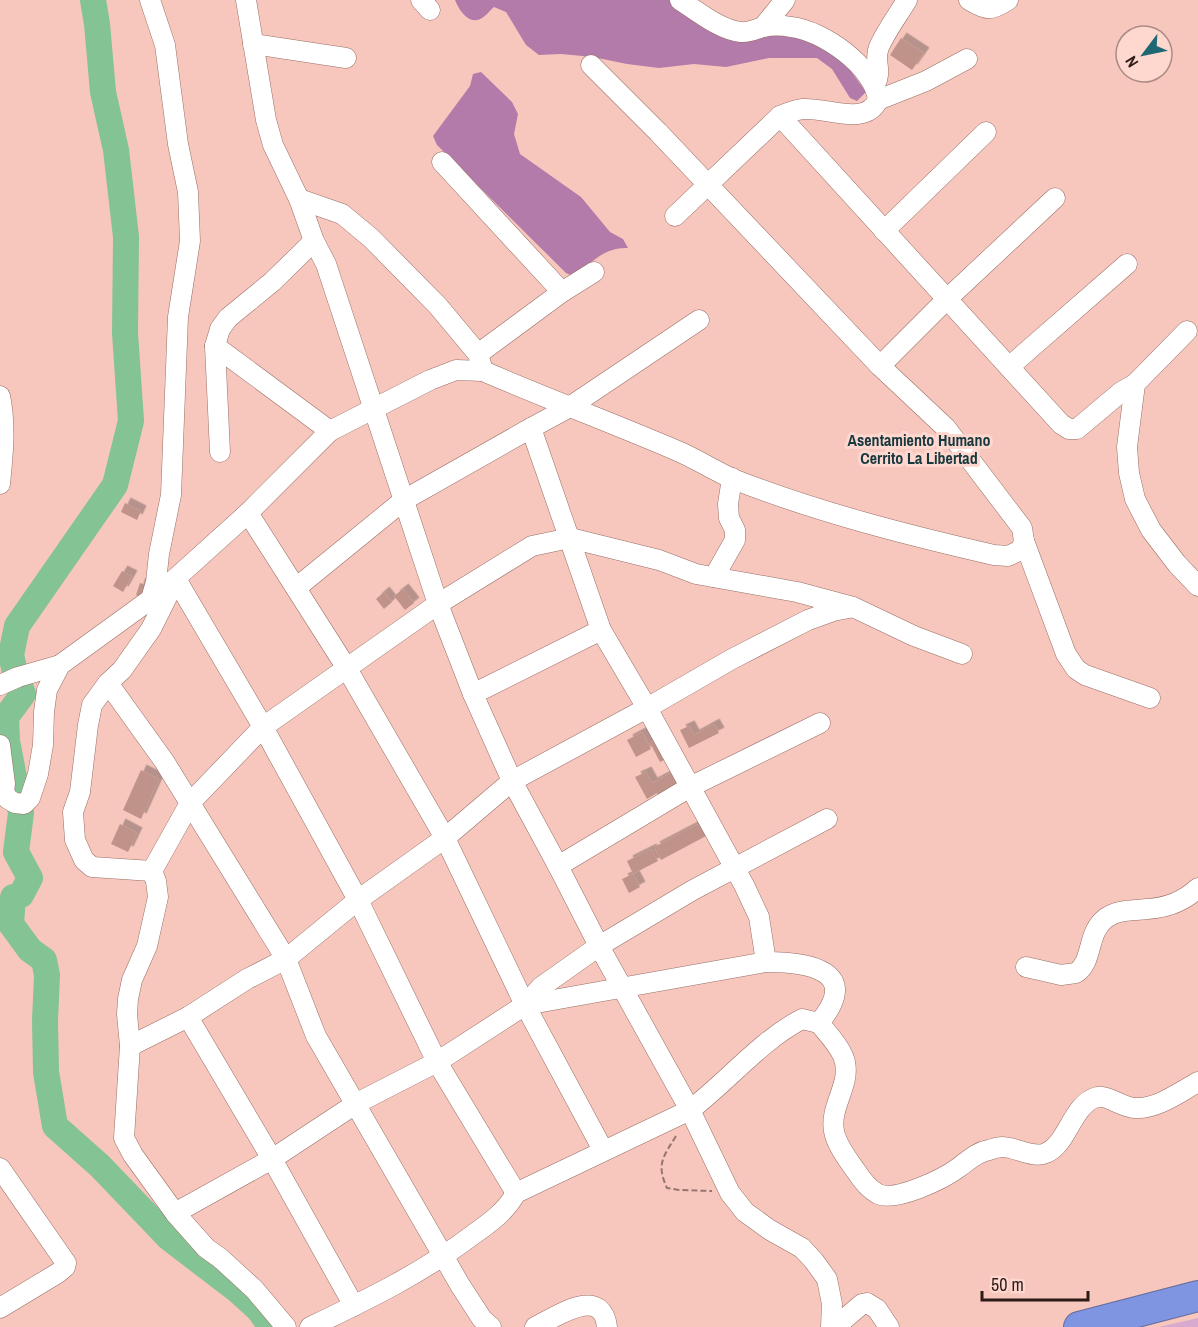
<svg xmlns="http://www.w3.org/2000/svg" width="1198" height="1327" font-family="'Archivo Narrow',sans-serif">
  <defs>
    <filter id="shadow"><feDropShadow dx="5.5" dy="-5.5" stdDeviation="0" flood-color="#0004"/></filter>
  </defs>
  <rect width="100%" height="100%" fill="#f7c7bd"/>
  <path fill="#d8aad0" d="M1198,1318v9h-39z"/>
  <g fill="#b27baa">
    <path d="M455,0h223l24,16 125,22 39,54 -9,9 -7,-3 -18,-29 -15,-11h-48l-43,9 -32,-3 -35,4 -32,-4 -34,-7 -32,-3 -22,1 -13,-10 -20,-33 -12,-5c-4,3 -8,9 -12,11 -13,8 -23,-8 -27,-18z"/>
    <path d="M481,72l31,30 6,12 -4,20 6,20 61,43 29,35 13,7 5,9c-23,-1 -37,14 -53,29l-9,-4 -129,-128 -4,-9 37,-50 3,-12z"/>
  </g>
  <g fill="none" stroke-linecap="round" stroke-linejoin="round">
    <path stroke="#84c394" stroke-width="26" d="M93,0l4,24 6,68 13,58 10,87 -1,96 6,88 -16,64 -98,141 -6,29 5,21 7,18 -17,23 1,24 14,72 -5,39 14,26 -9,17 -8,2 -2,27 19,26 14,10 3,15 -2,46 1,51 9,54 45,40 69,72 68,52 22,20 12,17"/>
  </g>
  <g fill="#c0938a" filter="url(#shadow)">
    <path d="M901,38l23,15 -12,17 -22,-15z"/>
    <path d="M125,503l16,8 -4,9 -16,-8z"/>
    <path d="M122,571l10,5 -9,16 -10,-6z"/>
    <path d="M140,583l11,3 -4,13 -11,-4z"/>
    <path d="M403,589l11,14 -9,7 -11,-14z"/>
    <path d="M384,592l8,10 -8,7 -8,-10z"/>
    <path d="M714,724l5,9 -30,15 -9,-18 9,-4 5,9z"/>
    <path d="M642,732l9,17 -15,8 -9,-17z"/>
    <path d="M661,737l10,20 -11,5 -10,-19z"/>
    <path d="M141,770l18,9 -18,40 -18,-9z"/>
    <path d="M646,772l6,11 21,-11 7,12 -22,11 -1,-2 -10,6 -12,-22z"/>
    <path d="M700,823l6,13 -45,24 -7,-13z"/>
    <path d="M120,824l17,9 -9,19 -17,-8z"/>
    <path d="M651,849l7,12 -25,13 -6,-13z"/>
    <path d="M633,874l7,13 -11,6 -7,-14z"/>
  </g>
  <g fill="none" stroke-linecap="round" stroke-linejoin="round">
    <g stroke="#986e65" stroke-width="21">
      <g id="minor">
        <path d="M246,0l20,120 7,25 26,54 15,42 12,23 112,340 35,90 39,87 46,85 41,80 91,164 40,83 15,19 25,18 32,18 12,13 13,18 5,25 -1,23"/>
        <path d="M421,0l9,10"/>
        <path d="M680,0c17,11 40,30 61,32 7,1 15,-3 22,-5 9,-2 19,-2 28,0 31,3 84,40 87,73l48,-19 41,-22"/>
        <path d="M969,0c18,11 22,11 39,0"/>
        <path d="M763,27l22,-27"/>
        <path d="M253,44l93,14"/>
        <path d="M875,85c8,-16 -2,-23 4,-38 7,-16 19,-32 28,-47"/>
        <path d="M780,116l281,308 8,5h8l44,-37 14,-8"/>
        <path d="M442,162l120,130"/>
        <path d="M299,199l43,15 29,24 67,68 40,48 5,17c65,28 132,53 197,81 18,8 35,19 53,27 84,33 174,56 261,76l14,1 13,-6 3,-9 -2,-13 -76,-100 -66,-62 -222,-234 -67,-67"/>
        <path d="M675,216l105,-100c7,-3 16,-6 23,-7 23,-2 63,18 75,-9"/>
        <path d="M884,231l102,-99"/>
        <path d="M699,320l-131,88 -37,20 70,202 46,78 97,177 15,32 7,45"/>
        <path d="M1187,331l-52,53 -8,63 2,26 6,26 16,31 26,34 21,22"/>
        <path d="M215,346l115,85"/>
        <path d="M478,354l84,-62 32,-20"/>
        <path d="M880,366l66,-66 109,-102"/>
        <path d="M1009,367l118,-103"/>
        <path d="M483,371l-27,-1 -26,10 -100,51 -82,82 98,154 99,171 80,167 78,145"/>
        <path d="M0,396c6,29 3,59 0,88"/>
        <path d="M220,452l-5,-106 5,-17 8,-11 44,-36 42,-41"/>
        <path d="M1024,541l42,113 10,15 9,6 65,23"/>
        <path d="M714,577l21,-37v-10l-6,-12 -1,-14 4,-26"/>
        <path d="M166,587l82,-74"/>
        <path d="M296,588l108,-88 127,-72"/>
        <path d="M108,683l56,78 122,198 30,77 144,249 22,34 9,8"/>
        <path d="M0,685l18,-8 42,-12"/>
        <path d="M473,694l128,-64"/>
        <path d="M0,745l5,39 -1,7 4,8 7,4 9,1 6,-6 8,-24 5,-29 1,-33 3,-22 13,-25 91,-66 5,-17 3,-28 12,-59 7,-178 12,-76 -2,-49 -10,-48 -13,-99 -15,-45"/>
        <path d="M558,866l132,-79 130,-64"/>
        <path d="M152,871l-60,-4 -8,-7 -9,-20 -2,-28 7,-20 8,-67 4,-20 16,-22 14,-13 29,-41 25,-50 87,148 95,173 79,162 79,131"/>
        <path d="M152,871l38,-68 73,-76 175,-123 94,-58 38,-8 89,22 37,14 101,18 56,15 61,29 48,18"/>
        <path d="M152,871l4,10 2,16 -11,49 -15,34 -4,19 -1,15 3,32 -6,92 9,17 42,58 31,35 14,10 34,31 32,38"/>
        <path d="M1026,967l35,8 15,-2c18,-12 10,-40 30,-55 13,-9 27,-7 41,-9 19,-1 37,-8 51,-21"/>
        <path d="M188,1017l84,142 82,147"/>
        <path d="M819,1023c8,10 19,21 24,33 11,26 -14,49 -9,75 2,13 14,29 22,40 5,8 13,18 22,23 18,8 65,-15 80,-26 10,-7 18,-16 31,-18 4,-1 9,-3 13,-3 14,0 31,12 44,6 22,-9 26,-49 51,-56 12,-2 25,11 39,11 21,1 44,-16 62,-26"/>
        <path d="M130,1046l58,-29 59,-38 39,-20 72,-59 87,-62 67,-57 135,-73 85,-49 76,-39 25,-9 16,-3"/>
        <path d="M0,1168l66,95 -1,4 -7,6 -58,35"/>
        <path d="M175,1213l97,-54 85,-56 80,-41 88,-57 16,-18 58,-41 94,-56 134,-71"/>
        <path d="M310,1327c57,-27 114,-55 164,-93 17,-12 32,-23 42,-41l174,-83c38,-29 70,-69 112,-91l17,4c44,-53 -12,-61 -53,-61l-241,43"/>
        <path d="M535,1327c21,-10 67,-43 72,0"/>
        <path d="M835,1327l27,-23 5,-1 10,6 12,18"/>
      </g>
    </g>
    <g stroke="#636a9a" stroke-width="32">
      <path id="highway" d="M1079,1327l119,-31"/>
    </g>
    <path stroke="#96756d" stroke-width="2" stroke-dasharray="6 3" stroke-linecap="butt" d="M676,1136c-13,21 -20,28 -9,52l12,2 33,1"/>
    <use href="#minor" stroke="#fff" stroke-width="20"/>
    <use href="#highway" stroke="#8095e1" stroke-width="30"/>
  </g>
  <g text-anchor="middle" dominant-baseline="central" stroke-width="6" stroke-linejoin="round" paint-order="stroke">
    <g font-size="16" font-weight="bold" fill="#17383e" stroke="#fed7cf">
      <text x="919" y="440">Asentamiento Humano<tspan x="919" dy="18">Cerrito La Libertad</tspan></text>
    </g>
  </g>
  <g transform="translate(1144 54) rotate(238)"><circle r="28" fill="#fed7cf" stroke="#aa8c85" stroke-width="1.5"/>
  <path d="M0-4.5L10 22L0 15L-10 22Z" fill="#1e6773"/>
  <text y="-9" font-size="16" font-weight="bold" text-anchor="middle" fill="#2c1b17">N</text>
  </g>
  <path d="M982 1291v9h106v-9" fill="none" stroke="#2c1b17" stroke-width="3"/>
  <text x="991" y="1291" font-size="18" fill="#2c1b17" stroke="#fed7cf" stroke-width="4.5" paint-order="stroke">50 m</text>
</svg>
